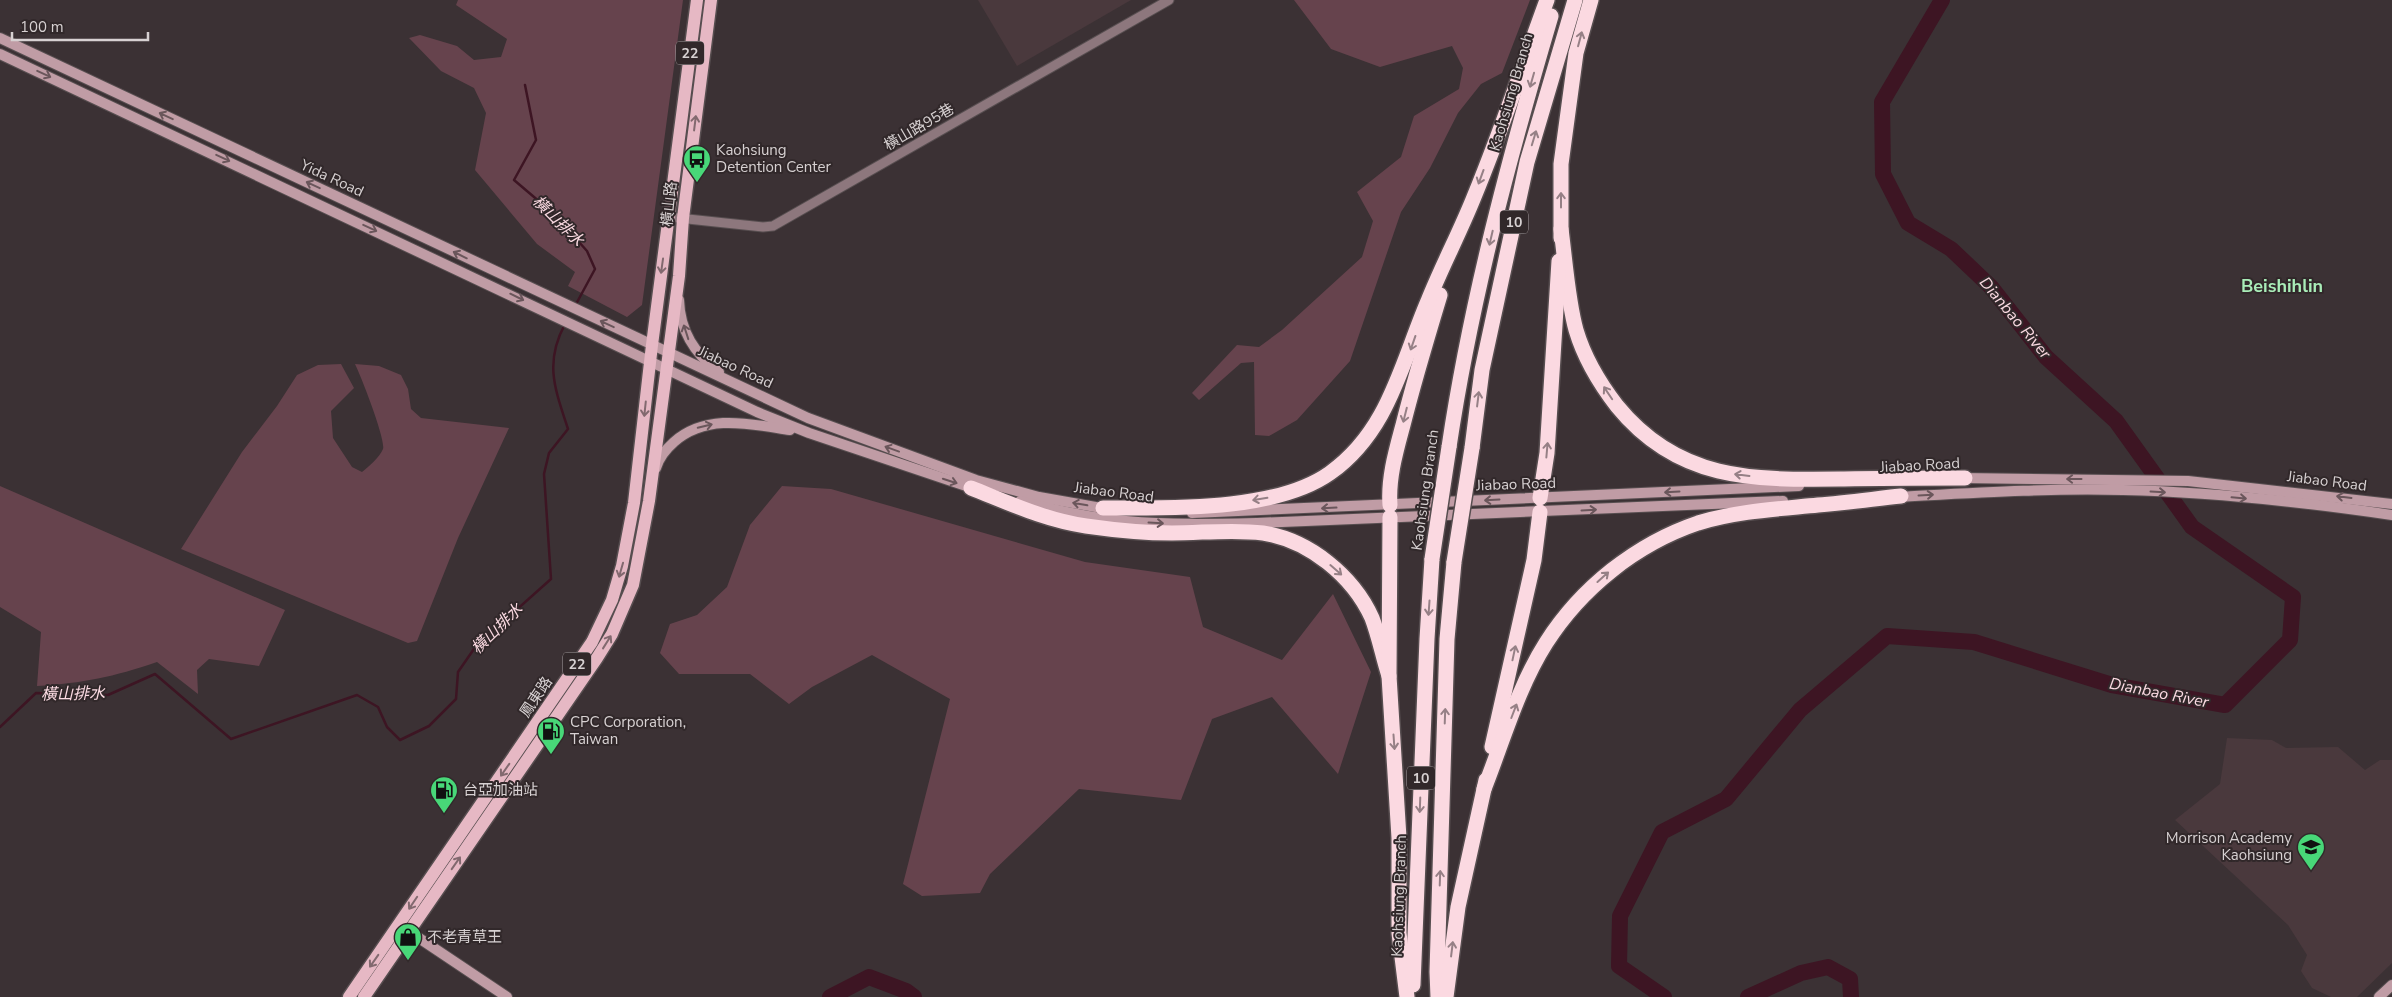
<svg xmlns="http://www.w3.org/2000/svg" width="2392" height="997" font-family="'Nunito Sans','Noto Sans TC',sans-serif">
  <rect width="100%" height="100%" fill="#3b3134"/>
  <g fill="#4a393d">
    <path d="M978,0h153l-114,66z"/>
    <path d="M2227,738l45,2 14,8 52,-1 27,23 15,-10h12v203l-35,34h-26l-19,-9 -11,-17 6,-16 -19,-30 -113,-105 45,-36z"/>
  </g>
  <g fill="#66434d">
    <path d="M458,0h225l-41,305 -15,12 -59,-31 7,-14 -38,-28 -62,-74 11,-57 -12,-25 -33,-17 -32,-33 11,-3 37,11 17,14 27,-3 6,-18 -51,-34z"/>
    <path d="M1294,0h236l-28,73 -21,11 -23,29 -28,55 -29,44 -51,149 -53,59 -28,16 -14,-1 -1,-73 -13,1 -42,37 -7,-7 45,-48 22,2 23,-17 80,-73 11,-36 -16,-29 44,-35 13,-41 45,-27 4,-21 -11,-22 -72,21 -49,-18z"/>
    <path d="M341,364l13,24 -23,23 2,27 19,29 10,5c6,-5 18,-15 21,-23 3,-9 -22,-73 -28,-85l24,2 22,9 7,14 3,20 10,9 88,10 -51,110 -41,103 -9,2 -227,-94 61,-97 35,-46 20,-31 21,-10z"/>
    <path d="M0,486l285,124 -26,56 -50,-7 -12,11 1,24 -41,-32c-44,15 -73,21 -120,24l4,-54 -41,-25z"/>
    <path d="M782,486l49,3 254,73 105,15 13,50 79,33 51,-66 38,78 -33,102 -66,-77 -60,22 -31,81 -102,-11 -89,85 -10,19 -58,3 -19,-12 47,-185 -78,-44 -60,32 -23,17 -39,-30h-71l-19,-21 10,-29 27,-9 30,-28 23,-62z"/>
  </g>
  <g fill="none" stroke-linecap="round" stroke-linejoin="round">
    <g stroke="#3d1523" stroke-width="2.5">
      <path d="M525,85l11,55 -22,40 40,34 33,37 8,18 -20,37"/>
      <path d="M0,727l36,-34 72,2 47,-21 76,65 126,-44 21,12 9,20 13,13 29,-14 27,-27 2,-27 18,-26 75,-67 -7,-105 5,-21 19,-24c-13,-40 -24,-66 -3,-105"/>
    </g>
    <g stroke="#3d1523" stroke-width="16">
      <path d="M830,997l39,-20 37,14 8,6"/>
      <path d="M1664,997l-45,-31 1,-50 42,-84 64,-33 74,-89 87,-74 87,6 138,43 113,20 65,-65 3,-43 -101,-70 -76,-106 -70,-64 -55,-70 -40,-38 -43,-26 -25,-49 -1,-72 60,-102"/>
      <path d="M1748,997l53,-24 27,-6 22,12 1,18"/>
    </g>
    <g stroke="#574e50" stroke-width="11">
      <path id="street" d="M669,217l94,10 10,-1 396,-226"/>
    </g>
    <g stroke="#574e50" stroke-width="12">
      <g id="secondary">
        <path d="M0,38l808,380 168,62 63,17 68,12"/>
        <path d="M0,54l757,358 52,21 166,56"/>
        <path d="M679,300c1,32 16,54 40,72"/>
        <path d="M656,468c3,-10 10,-19 18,-26 33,-29 76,-18 116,-12"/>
        <path d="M1961,478l227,3 204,23"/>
        <path d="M1895,497c76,-4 152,-9 228,-7 90,2 180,12 269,25"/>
        <path d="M1020,501c35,9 71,17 106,20 44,4 87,3 131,2l526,-22"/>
        <path d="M1192,513l607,-27"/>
        <path d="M404,928l103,69"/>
        <path d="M2379,997l13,-12"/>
      </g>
    </g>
    <g stroke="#574e50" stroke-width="15">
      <g id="primary">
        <path d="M349,997l243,-355 20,-42 10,-34 12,-63 18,-158 45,-345"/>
        <path d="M364,997l233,-339 15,-24 21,-49 16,-84 30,-225 4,-58 28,-218"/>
      </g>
    </g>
    <g stroke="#574e50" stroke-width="18">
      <g id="highway">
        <path d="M1561,229c4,30 7,73 15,101 8,27 24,54 41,76 62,76 137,74 227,73 41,-1 81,-1 121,-1"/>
        <path d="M1561,238v-74l15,-111 15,-53"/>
        <path d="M1449,447c22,-147 60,-289 102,-431"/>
        <path d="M1472,448l10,-78 45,-208 48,-162"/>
        <path d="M971,488c38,15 74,32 115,38 28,4 58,7 86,7 30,0 61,-4 91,0 46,7 90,43 109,85 7,18 11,40 17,58"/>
        <path d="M1540,498l7,-45 12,-192"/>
        <path d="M1390,505c-2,-27 6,-54 13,-80 11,-44 24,-87 37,-130"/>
        <path d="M1103,508c66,0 172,4 227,-35 59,-42 71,-109 98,-172 14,-35 32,-69 46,-104 27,-65 49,-132 73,-197"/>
        <path d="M1390,517l-1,159 10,162v95l8,64"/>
        <path d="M1492,747l42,-187 6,-48"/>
        <path d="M1484,789c19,-48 34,-102 62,-146 35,-55 90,-99 152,-120 39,-12 80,-14 120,-18 27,-2 55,-6 83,-9"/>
        <path d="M1413,985l14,-346 5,-80"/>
        <path d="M1438,997l-1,-25 10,-333 7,-77"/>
        <path d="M1446,997l12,-90 28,-127"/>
      </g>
    </g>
    <use href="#street" stroke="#8d777d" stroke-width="9"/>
    <use href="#secondary" stroke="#c09ca5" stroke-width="10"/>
    <use href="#primary" stroke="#e6b8c4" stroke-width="12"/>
    <use href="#highway" stroke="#fbd9e1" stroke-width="15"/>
    <g stroke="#574e50" stroke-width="18" stroke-linecap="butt">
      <g id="highway-bridge">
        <path d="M1432,559l17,-112"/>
        <path d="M1454,562l18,-114"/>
      </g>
    </g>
    <use href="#highway-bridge" stroke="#fbd9e1" stroke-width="15"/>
  </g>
  <defs><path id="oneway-shaft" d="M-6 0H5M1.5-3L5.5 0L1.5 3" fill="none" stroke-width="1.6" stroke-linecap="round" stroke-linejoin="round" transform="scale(1.25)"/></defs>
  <g stroke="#968086">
    <use href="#oneway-shaft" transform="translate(1580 39) rotate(-75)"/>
    <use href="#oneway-shaft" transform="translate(1532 80) rotate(106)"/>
    <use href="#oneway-shaft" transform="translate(1534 138) rotate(-73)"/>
    <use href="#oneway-shaft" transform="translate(1481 177) rotate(110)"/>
    <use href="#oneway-shaft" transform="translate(1561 200) rotate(-90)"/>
    <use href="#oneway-shaft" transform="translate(1491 238) rotate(103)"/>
    <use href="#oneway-shaft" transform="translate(1413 343) rotate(109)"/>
    <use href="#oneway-shaft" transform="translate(1608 393) rotate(-124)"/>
    <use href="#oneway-shaft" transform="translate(1478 399) rotate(-83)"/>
    <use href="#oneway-shaft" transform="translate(1405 415) rotate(104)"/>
    <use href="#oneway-shaft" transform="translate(1547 450) rotate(-85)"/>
    <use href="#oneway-shaft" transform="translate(1742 475) rotate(-173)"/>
    <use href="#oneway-shaft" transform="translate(1260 499) rotate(171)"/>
    <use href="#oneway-shaft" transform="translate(1336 570) rotate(41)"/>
    <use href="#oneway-shaft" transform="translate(1603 577) rotate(-42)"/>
    <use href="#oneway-shaft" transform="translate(1429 608) rotate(94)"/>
    <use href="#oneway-shaft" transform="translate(1514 653) rotate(-78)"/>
    <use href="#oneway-shaft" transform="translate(1514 711) rotate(-69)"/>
    <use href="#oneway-shaft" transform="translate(1445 716) rotate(-88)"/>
    <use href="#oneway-shaft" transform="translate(1394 742) rotate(86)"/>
    <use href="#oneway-shaft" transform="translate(1420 805) rotate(92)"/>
    <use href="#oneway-shaft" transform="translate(1440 878) rotate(-88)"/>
    <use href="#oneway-shaft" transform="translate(1452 949) rotate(-83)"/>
  </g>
  <g stroke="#6a565b">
    <use href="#oneway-shaft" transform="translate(44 74) rotate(25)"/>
    <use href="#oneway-shaft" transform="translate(166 116) rotate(-155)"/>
    <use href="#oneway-shaft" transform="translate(223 158) rotate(25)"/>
    <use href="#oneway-shaft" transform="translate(313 185) rotate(-155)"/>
    <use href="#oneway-shaft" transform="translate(370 228) rotate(25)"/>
    <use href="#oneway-shaft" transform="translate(460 255) rotate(-154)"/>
    <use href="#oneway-shaft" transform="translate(517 297) rotate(26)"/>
    <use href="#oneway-shaft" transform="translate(607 324) rotate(-155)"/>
    <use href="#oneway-shaft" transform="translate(686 332) rotate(-108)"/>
    <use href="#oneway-shaft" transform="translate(705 426) rotate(-14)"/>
    <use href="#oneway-shaft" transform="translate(892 449) rotate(-160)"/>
    <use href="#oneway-shaft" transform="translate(2074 479) rotate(-180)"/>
    <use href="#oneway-shaft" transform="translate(950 481) rotate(18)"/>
    <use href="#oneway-shaft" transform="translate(1672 492) rotate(177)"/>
    <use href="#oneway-shaft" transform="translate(2158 492) rotate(3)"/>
    <use href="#oneway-shaft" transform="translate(1926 495) rotate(-3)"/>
    <use href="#oneway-shaft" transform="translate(2344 497) rotate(-173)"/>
    <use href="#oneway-shaft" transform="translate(2239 498) rotate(5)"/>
    <use href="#oneway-shaft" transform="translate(1492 500) rotate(177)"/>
    <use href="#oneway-shaft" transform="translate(1080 504) rotate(-170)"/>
    <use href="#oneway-shaft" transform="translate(1329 508) rotate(177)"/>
    <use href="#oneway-shaft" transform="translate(1589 510) rotate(-3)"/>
    <use href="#oneway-shaft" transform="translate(1156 523) rotate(3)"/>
  </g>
  <g stroke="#82696f">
    <use href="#oneway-shaft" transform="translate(695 123) rotate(-83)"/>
    <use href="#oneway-shaft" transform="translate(662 266) rotate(98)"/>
    <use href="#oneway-shaft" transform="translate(645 409) rotate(96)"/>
    <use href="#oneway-shaft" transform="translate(621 570) rotate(106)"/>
    <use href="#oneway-shaft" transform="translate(607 642) rotate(-58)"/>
    <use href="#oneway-shaft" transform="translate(505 770) rotate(125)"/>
    <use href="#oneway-shaft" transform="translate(456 863) rotate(-55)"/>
    <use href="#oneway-shaft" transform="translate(413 903) rotate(124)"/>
    <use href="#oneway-shaft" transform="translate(374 961) rotate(125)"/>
  </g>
  <defs>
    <g id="bus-pin" transform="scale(1.4375)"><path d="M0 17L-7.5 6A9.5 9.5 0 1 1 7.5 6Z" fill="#48d778" stroke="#31282a"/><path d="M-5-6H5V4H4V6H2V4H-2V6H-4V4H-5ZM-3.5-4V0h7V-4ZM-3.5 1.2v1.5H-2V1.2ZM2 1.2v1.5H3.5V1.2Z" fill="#111"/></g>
    <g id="fuel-pin" transform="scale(1.4375)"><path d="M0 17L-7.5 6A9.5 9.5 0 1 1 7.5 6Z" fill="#48d778" stroke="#31282a"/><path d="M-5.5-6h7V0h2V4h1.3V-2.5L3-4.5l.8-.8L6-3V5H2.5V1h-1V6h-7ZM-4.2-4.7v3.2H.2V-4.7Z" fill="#111"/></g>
    <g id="school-pin" transform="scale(1.4375)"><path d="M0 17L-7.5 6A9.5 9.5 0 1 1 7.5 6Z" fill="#48d778" stroke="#31282a"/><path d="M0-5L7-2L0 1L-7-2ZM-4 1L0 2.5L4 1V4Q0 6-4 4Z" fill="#111"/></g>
    <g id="shop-pin" transform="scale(1.4375)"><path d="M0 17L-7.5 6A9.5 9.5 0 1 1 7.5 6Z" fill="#48d778" stroke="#31282a"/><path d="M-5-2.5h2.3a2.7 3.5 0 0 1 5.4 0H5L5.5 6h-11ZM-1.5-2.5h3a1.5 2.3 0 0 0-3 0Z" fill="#111"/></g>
  </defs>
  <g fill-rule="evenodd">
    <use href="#bus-pin" x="697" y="159"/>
    <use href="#fuel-pin" x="551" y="731"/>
    <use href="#fuel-pin" x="444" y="790"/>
    <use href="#school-pin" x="2311" y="847"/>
    <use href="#shop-pin" x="408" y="937"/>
  </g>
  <g text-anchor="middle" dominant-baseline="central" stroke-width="4" stroke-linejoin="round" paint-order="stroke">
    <g fill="#31282a" stroke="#a59ea0" stroke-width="1">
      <rect x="676" y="41.5" width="28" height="23" rx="4"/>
      <rect x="1500" y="210.5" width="28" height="23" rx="4"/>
      <rect x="563" y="652.5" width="28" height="23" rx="4"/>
      <rect x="1407" y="766.5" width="28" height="23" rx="4"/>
    </g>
    <g font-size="14" font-weight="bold" fill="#d7d1d2">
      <text x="690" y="53">22</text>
      <text x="1514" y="222">10</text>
      <text x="577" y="664">22</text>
      <text x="1421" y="778">10</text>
    </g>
    <g font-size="15" fill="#d7d1d2" stroke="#31282a">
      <text transform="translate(1511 92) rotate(-74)">Kaohsiung Branch</text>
      <text transform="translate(919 127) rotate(-30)">橫山路95巷</text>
      <text transform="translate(332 178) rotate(25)">Yida Road</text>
      <text transform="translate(669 204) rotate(-84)">橫山路</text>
      <text transform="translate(736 367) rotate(25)">Jiabao Road</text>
      <text transform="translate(1920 465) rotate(-3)">Jiabao Road</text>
      <text transform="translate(2327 481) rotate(7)">Jiabao Road</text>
      <text transform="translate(1516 484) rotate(-2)">Jiabao Road</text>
      <text transform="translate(1425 490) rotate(-82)">Kaohsiung Branch</text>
      <text transform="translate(1114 492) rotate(7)">Jiabao Road</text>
      <text transform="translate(536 697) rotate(-56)">鳳東路</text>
      <text transform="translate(1399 896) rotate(-88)">Kaohsiung Branch</text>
    </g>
    <g font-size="15" fill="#d7d1d2" stroke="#31282a" text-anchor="start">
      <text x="716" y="150">Kaohsiung<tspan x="716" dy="17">Detention Center</tspan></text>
      <text x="570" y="722">CPC Corporation,<tspan x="570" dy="17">Taiwan</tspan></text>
      <text x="463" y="790">台亞加油站</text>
      <text x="2292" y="838" text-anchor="end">Morrison Academy<tspan x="2292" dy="17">Kaohsiung</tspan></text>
      <text x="427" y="937">不老青草王</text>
    </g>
    <g font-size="16" font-style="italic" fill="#fbdae2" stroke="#31282a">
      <text transform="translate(558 221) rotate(45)">橫山排水</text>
      <text transform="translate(2015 318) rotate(50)">Dianbao River</text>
      <text transform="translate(497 629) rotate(-44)">橫山排水</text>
      <text transform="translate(2159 693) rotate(11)">Dianbao River</text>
      <text transform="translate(73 694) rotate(-1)">橫山排水</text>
    </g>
    <g font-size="18" font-weight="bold" fill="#a9edb8" stroke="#31282a">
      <text x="2282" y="286">Beishihlin</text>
    </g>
  </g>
  <path d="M12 32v8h136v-8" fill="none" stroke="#d7d1d2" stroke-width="2.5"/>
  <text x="20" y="32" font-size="15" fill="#d7d1d2" stroke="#31282a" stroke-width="4" paint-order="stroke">100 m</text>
</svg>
